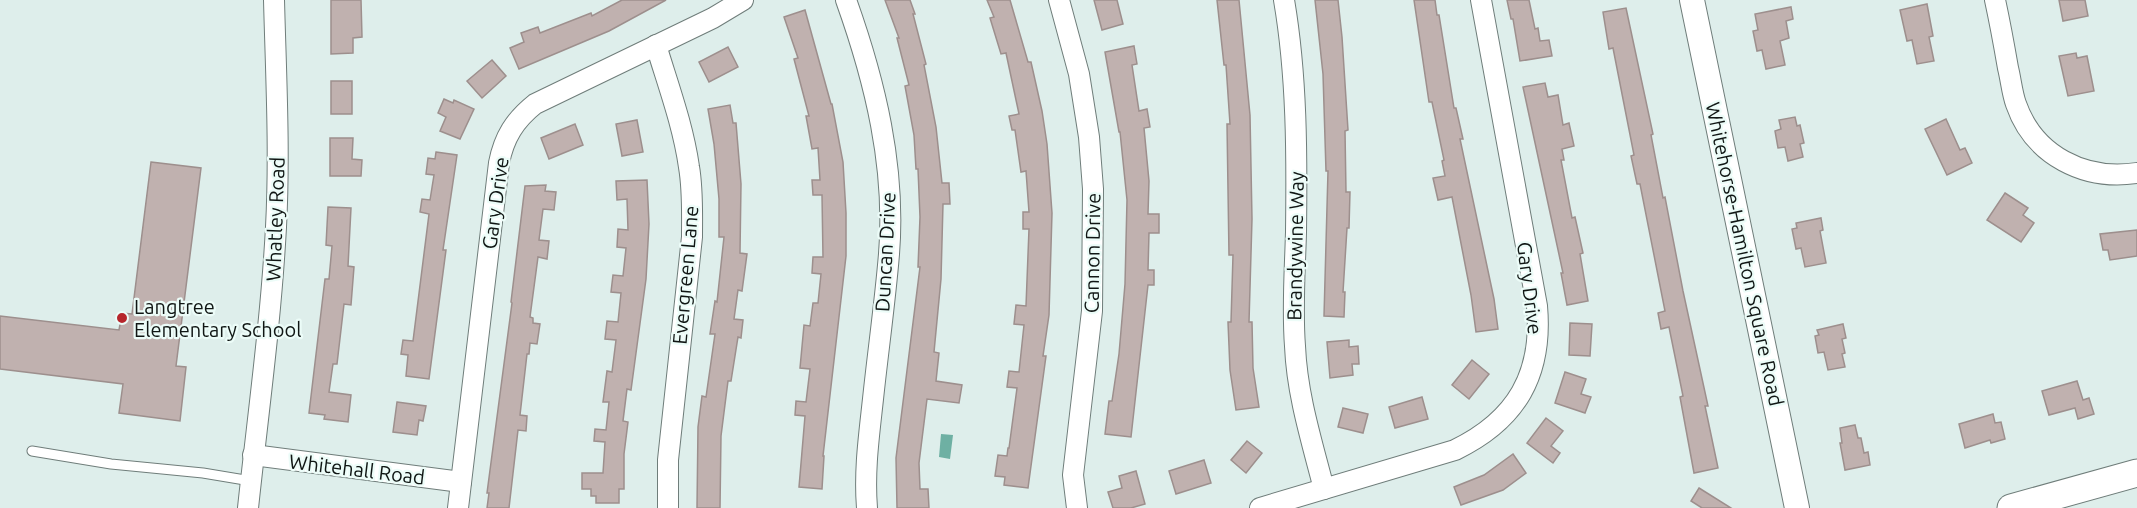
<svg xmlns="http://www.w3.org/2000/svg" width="2137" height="508" font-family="Ubuntu,sans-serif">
  <rect width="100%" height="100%" fill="#deeeeb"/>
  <path fill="#6eb0a3" d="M941,434l12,1 -3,24 -11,-2z"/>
  <g fill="#c0b1af" stroke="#9d8f8d" stroke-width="1.5">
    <path d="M331,0h30l1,37 -9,1v15l-22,1z"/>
    <path d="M622,0h44l-57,31 -90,38 -9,-21 14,-6 -3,-9 17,-6 2,6 51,-20 1,3z"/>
    <path d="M885,0h25l5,14h-2l13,50 -2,1 12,62 6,56h7l1,21h-7l-2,75 -7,73 5,1 -3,28 26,4 -3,18 -32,-4 -8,64 1,26h8l1,19h-32l-1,-50 24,-191h-2l2,-50 -2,-48h-2l-2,-34 -9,-49 4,-1 -12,-47h2z"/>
    <path d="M987,0h23l18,62h3l11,49 5,33 5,69 -3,102 -6,41h3l-18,132 -24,-3 1,-8 -10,-1 3,-21 9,1 1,-8h1l8,-60 -10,-1 2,-16 10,1 5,-47 -10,-1 2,-19 10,1 3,-77h-6v-17h6l-3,-41 -5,1 -6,-42h-3l-3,-14 10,-2 -13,-61 -5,1 -11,-36 4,-1z"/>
    <path d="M1094,0h23l6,24 -21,6z"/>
    <path d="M1217,0h22l11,115 2,104 -3,103h3l1,46 6,39 -23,3 -6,-40 -2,-48h3l2,-67h-4l-2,-131h3l-4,-59h-2z"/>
    <path d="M1315,0h23l4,37 6,93 -3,1 1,61h4l-1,36h-2l-4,64h2l-1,25 -20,-1 4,-145h-2l-3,-97z"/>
    <path d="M1414,0h21l2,15h2l15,93h2l7,31h-3l34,160 4,30 -22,3 -5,-37 -19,-98 -14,3 -5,-22 12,-2 -3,-15 2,-1 -12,-58h-3z"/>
    <path d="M1507,0h22l6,29 3,-1 2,13 9,-1 3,16 -32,5 -7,-42h-2z"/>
    <path d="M2059,0h26l3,16 -25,5z"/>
    <path d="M1927,4l6,32 -4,1 5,24 -17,3 -5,-24 -5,1 -7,-31z"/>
    <path d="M1791,7l2,12 -7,2 3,17 -9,3 5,24 -19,4 -4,-19 -5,1 -4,-20 5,-1 -3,-16z"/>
    <path d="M1626,8l27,126 -2,1 12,63 2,-1 18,94 25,115h-3l13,62 -24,5 -14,-76 3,-1 -14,-69 -8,2 -3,-16 7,-2 -25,-127h-3l-6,-28 3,-1 -21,-107 -4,1 -6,-37z"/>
    <path d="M805,10l26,94h1l11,58 3,51v43l-23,200h1l-2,33 -23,-2 6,-71 -10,-1 1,-14 10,1 4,-33 -10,-1 4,-43 6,1 3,-23h5l3,-29 -9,-1 1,-16h10l-1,-62h-9l-1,-15h8l-2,-32 -6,1 -6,-33h3l-15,-57 4,-1 -14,-41z"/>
    <path d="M1134,46l3,18 -5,1 7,46 8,-2 3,18 -6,1 5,53 -1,33h11v19h-10l-1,37h6v15h-6l-17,152 -26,-3 4,-33h3l7,-47 6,-70 2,-84 -7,-68h-1l-14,-80z"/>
    <path d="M728,47l10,20 -29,15 -10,-20z"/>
    <path d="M2076,53l1,5 10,-2 7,35 -26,5 -9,-40z"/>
    <path d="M492,60l14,16 -24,22 -15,-17z"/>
    <rect x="331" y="81" width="21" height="33"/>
    <path d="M1545,83l3,14 10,-2 5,30 6,-2 5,23 -12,3 2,11h-3l11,58 3,-1 8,36 -3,1 8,47 -21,4 -6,-32h2l-40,-186z"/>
    <path d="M444,99l9,4 1,-3 20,9 -14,30 -20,-8 6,-14 -8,-4z"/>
    <path d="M730,105l3,18h3l5,61 -1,69 7,1 -5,37 -4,-1 -4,29 9,1 -2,18 -3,-1 -7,44h-3l-7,55 -1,72h-23l1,-81 4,-31 4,1 9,-63h-5l5,-33 2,1 7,-65h-5v-38l-5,-55 -6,-35z"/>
    <path d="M1795,117l2,9 3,-1 4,18 -4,1 3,13 -15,4 -3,-14 -7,1 -3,-17 6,-2 -2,-9z"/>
    <path d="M1946,119l14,31 5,-2 7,15 -25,12 -22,-46z"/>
    <path d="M637,120l6,32 -21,4 -6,-32z"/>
    <path d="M575,124l8,21 -34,14 -8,-21z"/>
    <path d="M330,138h23l-1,21 10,1 -1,16h-31z"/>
    <path d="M436,152l21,3 -14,95h3l-17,129 -23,-3 2,-21 -7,-1 2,-14 10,1 16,-127 -9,-2 2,-13 8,1 4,-25 -8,-1 2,-16 7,1z"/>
    <path d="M151,162l50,6 -25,198 10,1 -6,54 -61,-8 4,-29 -123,-15v-53l119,14 3,-17 10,1z"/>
    <path d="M647,180l2,44 -3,55 -15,111 -4,-1 -4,32 5,1 -4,32v35h-5v14h-23v-7h-5v-7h-9v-16h21l2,-31 -11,-1 1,-12 11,1 3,-28h-6l4,-31 5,1 4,-32 -11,-1 2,-18 11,1 3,-29 -10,-1 2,-17 10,1 3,-28 -9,-1 1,-18 10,1 -1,-31 -10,1 -1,-19z"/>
    <path d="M546,185l-1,6 11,1 -2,18 -11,-1 -4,31 10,1 -2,18 -9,-2 -8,60 3,1v5l7,1 -3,20 -7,-1 -1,11h-2l-7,61 7,1 -1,15 -8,-1 -9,78h-22l2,-15h-2l25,-190 -1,-1 14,-116z"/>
    <path d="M2005,193l23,15 -5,7 11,8 -13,19 -34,-22z"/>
    <path d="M328,207l23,1 -3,58 6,1 -3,38 -7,-1 -7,60h-4l-4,28 22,3 -3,27 -24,-3 1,-4 -16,-2 16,-134h4l3,-33 -6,-1z"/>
    <path d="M1821,218l2,12 -3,1 6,32 -21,4 -4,-19 -5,1 -4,-20 5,-1 -1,-5z"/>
    <path d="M2137,230v26l-27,4 -2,-10h-5l-3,-16z"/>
    <path d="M1570,323l22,1 -2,32 -21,-1z"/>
    <path d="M1843,324l3,14 -4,1 3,14 -3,1 3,13 -17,3 -4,-18 -6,1 -3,-17 4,-1 -2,-5z"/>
    <path d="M1349,340v7l9,-1 1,18h-7l1,11 -23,3 -3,-36z"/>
    <path d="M1472,360l17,14 -20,25 -17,-14z"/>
    <path d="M1565,372l21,7 -5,15 10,3 -6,16 -30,-10z"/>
    <path d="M2077,381l6,19 6,-2 5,16 -16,5 -3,-11 -26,7 -7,-24z"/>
    <path d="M1422,397l6,22 -33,9 -6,-21z"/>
    <path d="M397,402l29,4 -3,15 -4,-1 -2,15 -24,-3z"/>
    <path d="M1343,408l25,6 -5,19 -25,-6z"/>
    <path d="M1993,414l2,9 6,-1 4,17 -14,4 -1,-3 -25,8 -6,-24z"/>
    <path d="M1546,418l17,13 -12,15 9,7 -7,10 -26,-20z"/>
    <path d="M1855,425l3,13h3l3,15 4,-1 2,13 -25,5 -5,-27h2l-2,-15z"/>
    <path d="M1247,441l15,12 -16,20 -15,-13z"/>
    <path d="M1513,454l13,19 -23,17 -42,15 -7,-18 30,-12z"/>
    <path d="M1204,460l7,23 -35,11 -7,-23z"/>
    <path d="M1136,471l9,33 -14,4h-18l-5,-16 14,-4 -3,-12z"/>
    <path d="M1699,488l32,20h-29l-11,-7z"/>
  </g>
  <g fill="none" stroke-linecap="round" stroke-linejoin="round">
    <g stroke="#6f7d7a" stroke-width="11">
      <path id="service" d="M32,451l79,13 92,9 48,8"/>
    </g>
    <g stroke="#6f7d7a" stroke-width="22">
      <g id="minor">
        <path d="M846,0c29,81 50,167 43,254 -4,49 -11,97 -16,145 -4,37 -9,72 -6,109"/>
        <path d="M1059,0l20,74 10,63 4,52 -1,122 -19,164 4,33"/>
        <path d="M1284,0c13,76 13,155 12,232 -1,38 -4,76 -1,114 2,49 17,96 29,143"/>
        <path d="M1995,0c5,23 9,45 13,68 3,12 4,25 8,36 18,52 69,77 121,69"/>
        <path d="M656,45c12,40 27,80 33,122 4,23 3,47 3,70l-24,223v48"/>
        <path d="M253,455l208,27"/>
        <path d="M248,508c10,-94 23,-187 28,-281 4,-75 0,-151 -2,-227"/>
        <path d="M458,508l41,-345c5,-26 16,-43 36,-59l178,-86 30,-18"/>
        <path d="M1260,508l195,-58c62,-30 88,-76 82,-144l-56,-306"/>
      </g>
    </g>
    <g stroke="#6f7d7a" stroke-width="26">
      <path id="tertiary" d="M1692,0l105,508"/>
    </g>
    <g stroke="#6f7d7a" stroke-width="29">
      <path id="secondary" d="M2011,508l126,-35"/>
    </g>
    <use href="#service" stroke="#fff" stroke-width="9"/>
    <use href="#minor" stroke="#fff" stroke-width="20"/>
    <use href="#tertiary" stroke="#fff" stroke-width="24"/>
    <use href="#secondary" stroke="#fff" stroke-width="27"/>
  </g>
  <circle fill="#b6262c" stroke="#ecfcf8" stroke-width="2" cx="122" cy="318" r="6"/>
  <g text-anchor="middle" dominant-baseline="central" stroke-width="4.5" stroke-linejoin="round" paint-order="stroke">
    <g font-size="20" fill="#101614" stroke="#ecfcf8">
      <text transform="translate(495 203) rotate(-82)">Gary Drive</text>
      <text transform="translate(275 219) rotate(-88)">Whatley Road</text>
      <text transform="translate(1295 246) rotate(-89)">Brandywine Way</text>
      <text transform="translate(885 252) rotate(-87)">Duncan Drive</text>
      <text transform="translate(1092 253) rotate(-89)">Cannon Drive</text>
      <text transform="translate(1745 254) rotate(78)">Whitehorse-Hamilton Square Road</text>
      <text transform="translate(685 275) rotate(-85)">Evergreen Lane</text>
      <text transform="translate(1530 288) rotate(83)">Gary Drive</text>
      <text transform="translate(357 469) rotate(7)">Whitehall Road</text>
    </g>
    <g font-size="20" fill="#101614" stroke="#ecfcf8" text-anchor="start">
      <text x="134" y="306">Langtree<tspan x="134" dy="23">Elementary School</tspan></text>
    </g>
  </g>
</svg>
